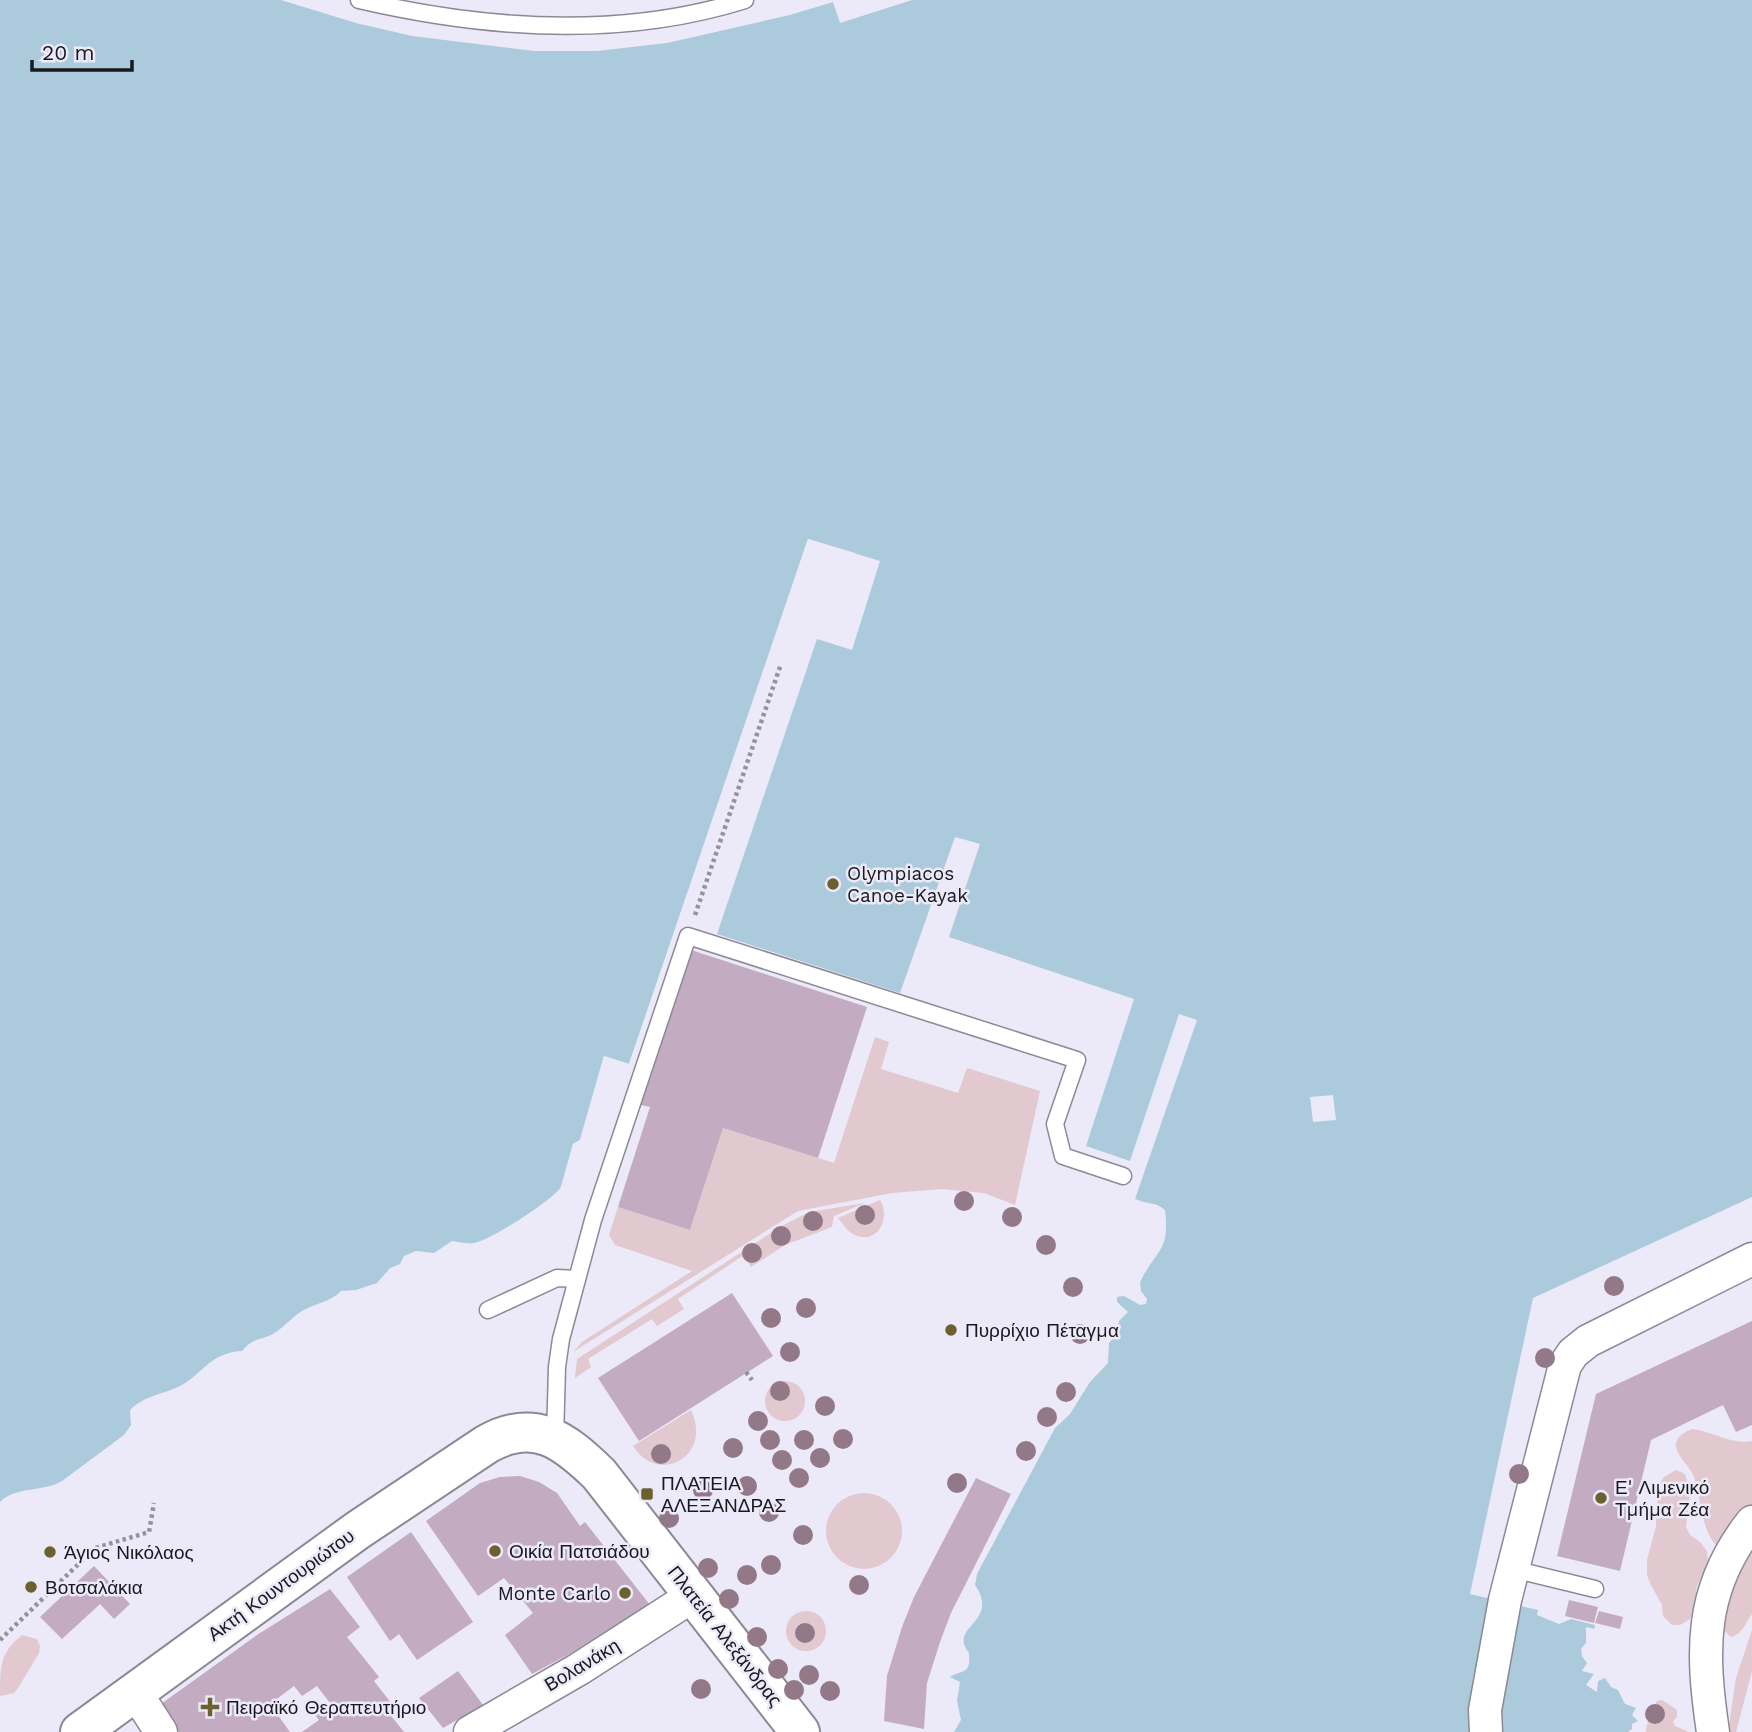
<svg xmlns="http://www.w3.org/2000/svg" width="1752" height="1732" viewBox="0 0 1752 1732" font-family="'Work Sans',sans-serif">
  <rect width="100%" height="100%" fill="#ece9f8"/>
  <g fill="#e2c8cf">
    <polygon points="875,1037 889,1042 881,1069 958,1093 967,1068 1040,1091 1015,1205 984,1193 942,1189 892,1193 798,1211 573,1352 582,1342 692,1271 615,1245 609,1235 618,1207 690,1230 723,1128 834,1163"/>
    <path d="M880,1200C891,1218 878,1245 855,1235C848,1232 843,1224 838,1218Z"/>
    <polygon points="865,1203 834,1216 832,1227 785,1245 751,1267 744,1255 678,1299 684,1309 657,1326 652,1319 588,1359 591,1367 575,1378 577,1359 780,1227 809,1212"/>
    <circle cx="785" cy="1401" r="20"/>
    <path d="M691,1410C713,1457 658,1486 633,1446Z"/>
    <path d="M1692,1429C1712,1431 1731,1445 1752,1441V1614C1745,1623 1743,1634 1731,1637L1717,1623L1720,1549C1700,1532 1702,1500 1694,1477C1691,1467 1674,1454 1676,1443C1678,1435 1685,1432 1692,1429Z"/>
    <polygon points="1676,1470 1685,1474 1690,1490 1686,1527 1690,1535 1700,1542 1707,1551 1708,1562 1697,1586 1694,1608 1690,1619 1680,1625 1672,1625 1663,1616 1662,1605 1651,1585 1647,1575 1647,1560 1656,1526 1658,1486 1664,1477"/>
    <circle cx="864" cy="1531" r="38"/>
    <circle cx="806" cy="1631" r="20"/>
    <polygon points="1752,1630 1752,1671 1736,1732 1728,1732 1736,1678"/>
    <path d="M22,1635L37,1639L40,1646L39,1653L18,1688L14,1693L0,1696C0,1665 0,1653 22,1635Z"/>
    <path d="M1662,1700L1677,1710V1717L1673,1721L1675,1726L1689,1732H1646C1646,1723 1652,1709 1657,1701Z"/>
  </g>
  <path fill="#abcbdc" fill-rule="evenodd" d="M0,0H281L356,23L412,36L534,51H597L667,43L790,15L833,2L840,23L912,0H1752V1197L1533,1298L1470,1594L1538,1610L1537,1615L1559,1624L1571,1619L1595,1625L1594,1629L1586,1627V1643L1581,1649L1582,1656L1587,1663L1582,1671L1594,1674L1586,1685L1597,1692L1598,1681L1605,1678L1611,1687L1618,1690L1625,1704L1636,1708L1632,1715L1638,1721L1632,1724V1729L1628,1732H954L961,1720L957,1701L960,1682L950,1677C963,1669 971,1675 969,1653C947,1626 1001,1623 975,1585L977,1574L1055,1428L1070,1414L1090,1382L1108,1363L1109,1343L1117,1334L1119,1321L1128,1312L1117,1302V1297L1124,1296L1140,1305L1146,1304L1147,1299L1141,1291L1140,1282C1157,1248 1170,1252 1165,1210C1156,1202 1146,1204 1135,1199L1197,1020L1179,1014L1130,1161L1086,1146L1134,999L949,937L980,844L955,837L900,993L717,934L817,639L852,650L880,561L808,539L629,1064L604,1056L580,1140L573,1144L561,1187C552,1201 490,1240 474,1243C467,1244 459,1242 452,1241L434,1253L416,1251L404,1256L400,1264L390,1268L377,1283L356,1290L341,1291C332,1301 314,1304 302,1311C292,1317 280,1331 271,1335C257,1341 253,1338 242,1351C209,1353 203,1374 180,1386C162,1395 145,1395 130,1410L131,1425L124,1435L62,1481C44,1492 16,1486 0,1502ZM1333,1095L1336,1120L1313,1122L1310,1097Z"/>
  <polygon fill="#ece9f8" points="808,539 855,553 853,556 810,543 632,1065 628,1068 606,1060 583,1141 576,1146 564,1188 561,1187 573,1144 580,1140 604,1056 629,1064"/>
  <g fill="#c3abc2">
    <polygon points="691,950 867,1007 818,1158 723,1128 690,1230 618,1207 650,1107 641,1105"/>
    <polygon points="732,1293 773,1356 639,1441 598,1378"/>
    <polygon points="1752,1321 1752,1425 1736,1432 1723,1405 1651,1440 1620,1571 1557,1556 1596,1394"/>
    <polygon points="520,1476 539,1482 557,1493 580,1526 585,1522 650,1605 573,1652 532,1674 505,1635 533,1613 504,1578 478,1596 426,1521 480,1483 500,1477"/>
    <polygon points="976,1478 1011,1494 951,1613 940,1642 927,1683 924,1729 884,1721 887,1676 902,1627 914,1597"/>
    <polygon points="411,1532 473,1622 417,1660 399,1634 390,1641 347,1577"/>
    <polygon points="94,1566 130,1604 114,1619 100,1604 62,1639 40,1617"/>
    <polygon points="330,1589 360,1627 347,1637 379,1677 374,1681 395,1708 388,1712 404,1732 302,1732 319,1720 314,1714 330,1703 317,1686 302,1696 294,1686 270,1704 290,1732 179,1732 161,1704 257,1635"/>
    <polygon points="1569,1600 1598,1607 1594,1623 1565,1616"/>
    <polygon points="1599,1611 1623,1617 1620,1629 1595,1623"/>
    <polygon points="458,1671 483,1705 443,1728 419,1698"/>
  </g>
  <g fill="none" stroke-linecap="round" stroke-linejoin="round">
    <defs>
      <g id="lane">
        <path d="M359,0C484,29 621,39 745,0"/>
        <polyline points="488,1310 557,1278 577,1279"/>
        <polyline points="555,1439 557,1367 561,1339 593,1220 688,936 1077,1060 1055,1124 1063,1156 1123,1176"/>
        <polyline points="1513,1569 1595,1589"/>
      </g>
      <g id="street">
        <polyline points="134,1690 161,1732"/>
        <polyline points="470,1732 579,1669 694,1595"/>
        <polyline points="1486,1732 1485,1710 1505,1600 1565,1365 1573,1353 1588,1341 1752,1259"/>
        <path d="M1713,1732C1701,1651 1699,1589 1752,1522"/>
      </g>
      <path id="secondary" d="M80,1732L358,1530L487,1444C535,1417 565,1441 599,1474L800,1732"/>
    </defs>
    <use href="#lane" stroke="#8c8997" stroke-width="19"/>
    <use href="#street" stroke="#8c8997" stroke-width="35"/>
    <use href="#secondary" stroke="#8c8997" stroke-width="42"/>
    <g stroke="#94929d" stroke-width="4.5" stroke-dasharray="3.5 3.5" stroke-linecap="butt">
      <polyline points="695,915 781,664"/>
      <polyline points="746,1372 752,1380"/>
      <polyline points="0,1640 95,1548 149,1532 154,1503"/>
    </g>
    <use href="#lane" stroke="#fff" stroke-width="16"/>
    <use href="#street" stroke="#fff" stroke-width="32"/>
    <use href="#secondary" stroke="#fff" stroke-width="38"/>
  </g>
  <g fill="#937988">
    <circle cx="964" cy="1201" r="10"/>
    <circle cx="865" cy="1215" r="10"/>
    <circle cx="1012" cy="1217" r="10"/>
    <circle cx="813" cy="1221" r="10"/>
    <circle cx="781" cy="1236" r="10"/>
    <circle cx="1046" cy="1245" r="10"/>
    <circle cx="752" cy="1253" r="10"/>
    <circle cx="1614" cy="1286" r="10"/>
    <circle cx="1073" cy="1287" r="10"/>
    <circle cx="806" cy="1308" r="10"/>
    <circle cx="771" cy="1318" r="10"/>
    <circle cx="1080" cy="1334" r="10"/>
    <circle cx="790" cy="1352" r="10"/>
    <circle cx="1545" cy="1358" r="10"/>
    <circle cx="780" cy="1391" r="10"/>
    <circle cx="1066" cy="1392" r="10"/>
    <circle cx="825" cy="1406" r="10"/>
    <circle cx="1047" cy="1417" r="10"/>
    <circle cx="758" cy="1421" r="10"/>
    <circle cx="843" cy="1439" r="10"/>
    <circle cx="770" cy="1440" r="10"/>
    <circle cx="804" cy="1440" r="10"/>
    <circle cx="733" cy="1448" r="10"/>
    <circle cx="1026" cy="1451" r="10"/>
    <circle cx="661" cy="1454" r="10"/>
    <circle cx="820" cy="1458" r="10"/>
    <circle cx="782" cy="1460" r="10"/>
    <circle cx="1519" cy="1474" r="10"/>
    <circle cx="799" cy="1478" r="10"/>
    <circle cx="957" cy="1483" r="10"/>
    <circle cx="747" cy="1486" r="10"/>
    <circle cx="703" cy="1490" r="10"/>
    <circle cx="769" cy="1512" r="10"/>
    <circle cx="669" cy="1518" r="10"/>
    <circle cx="803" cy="1535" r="10"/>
    <circle cx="771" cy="1565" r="10"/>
    <circle cx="708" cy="1568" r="10"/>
    <circle cx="747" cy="1575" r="10"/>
    <circle cx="859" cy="1585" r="10"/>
    <circle cx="729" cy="1599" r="10"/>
    <circle cx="805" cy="1633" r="10"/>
    <circle cx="757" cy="1637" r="10"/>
    <circle cx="778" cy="1669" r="10"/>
    <circle cx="809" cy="1675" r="10"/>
    <circle cx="701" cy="1689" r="10"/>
    <circle cx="794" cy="1690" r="10"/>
    <circle cx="830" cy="1691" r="10"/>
    <circle cx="1655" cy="1714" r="10"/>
  </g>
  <g fill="#6c612e" stroke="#ece9f8" stroke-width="2.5">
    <circle cx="833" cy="884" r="7"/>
    <circle cx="951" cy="1330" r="7"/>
    <rect x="640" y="1487" width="14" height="14" rx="3.5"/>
    <circle cx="1601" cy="1498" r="7"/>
    <circle cx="495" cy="1551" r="7"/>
    <circle cx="50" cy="1552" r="7"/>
    <circle cx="31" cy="1587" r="7"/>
    <circle cx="625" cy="1593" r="7"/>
    <path d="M206.5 1696.5h7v7h7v7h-7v7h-7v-7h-7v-7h7z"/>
  </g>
  <g text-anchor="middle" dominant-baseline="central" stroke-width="5" stroke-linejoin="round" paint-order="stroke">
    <g font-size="19" fill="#19181d" stroke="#ece9f8" text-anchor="start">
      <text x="847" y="873">Olympiacos<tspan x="847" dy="22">Canoe-Kayak</tspan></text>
      <text x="965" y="1330">Πυρρίχιο Πέταγμα</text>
      <text x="661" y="1483">ΠΛΑΤΕΙΑ<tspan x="661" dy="22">ΑΛΕΞΑΝΔΡΑΣ</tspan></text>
      <text x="1615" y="1487">Ε' Λιμενικό<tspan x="1615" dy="22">Τμήμα Ζέα</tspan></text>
      <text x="509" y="1551">Οικία Πατσιάδου</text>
      <text x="64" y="1552">Άγιος Νικόλαος</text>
      <text x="45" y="1587">Βοτσαλάκια</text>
      <text x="611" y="1593" text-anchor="end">Monte Carlo</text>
      <text x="226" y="1707">Πειραϊκό Θεραπευτήριο</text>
    </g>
    <g font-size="19" fill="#19181d" stroke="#ece9f8">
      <text transform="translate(281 1585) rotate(-36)">Ακτή Κουντουριώτου</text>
      <text transform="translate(725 1636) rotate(52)">Πλατεία Αλεξάνδρας</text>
      <text transform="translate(582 1665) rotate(-31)">Βολανάκη</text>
    </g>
  </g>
  <path d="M32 60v10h100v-10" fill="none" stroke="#19181d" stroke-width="3.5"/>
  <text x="42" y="60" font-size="21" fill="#19181d" stroke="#ece9f8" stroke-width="5" paint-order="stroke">20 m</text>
</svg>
